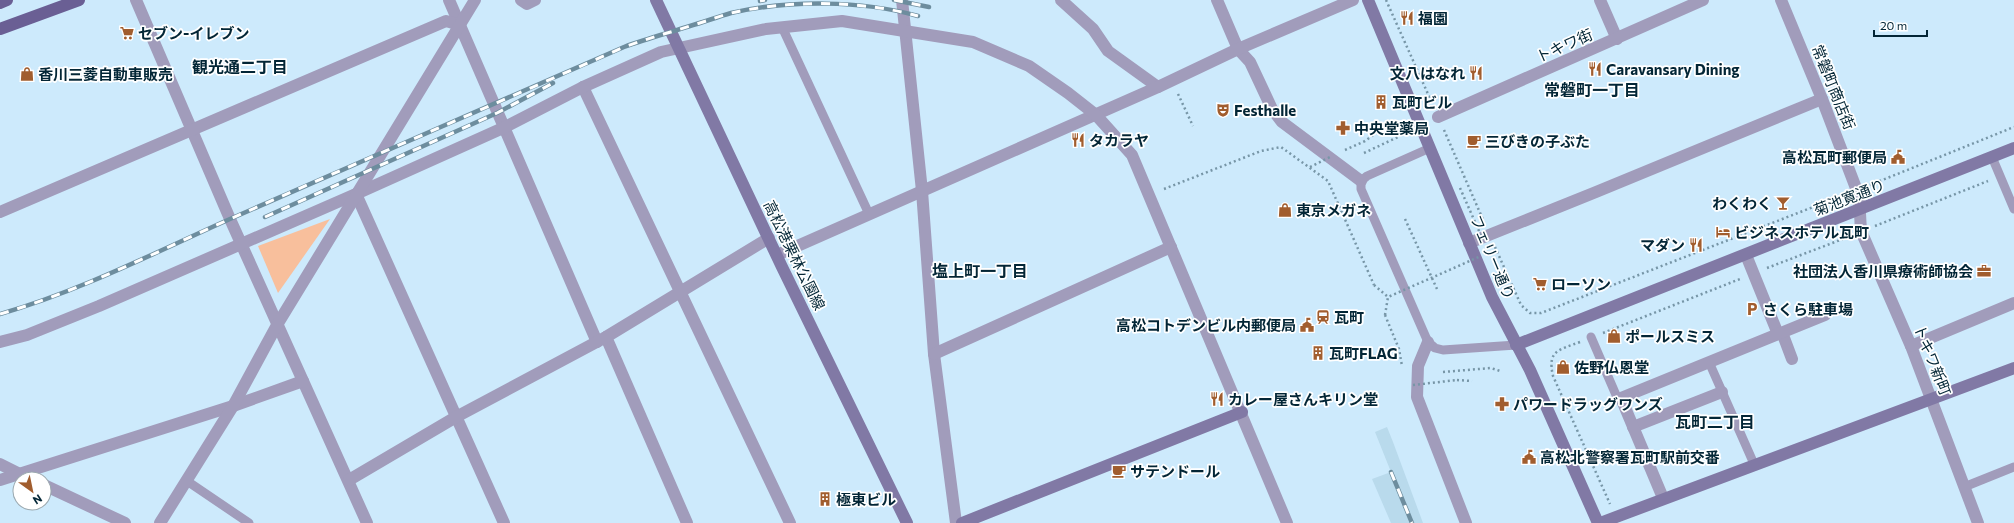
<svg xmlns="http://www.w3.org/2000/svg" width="2014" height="523" viewBox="0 0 2014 523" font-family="Commissioner,'Noto Sans JP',sans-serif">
  <rect width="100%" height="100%" fill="#cdeafc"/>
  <polygon fill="#b9daec" points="1387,427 1393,442 1423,523 1391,523 1372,479 1391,472 1375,432"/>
  <polygon fill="#f8bf9c" points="330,219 278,293 258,246"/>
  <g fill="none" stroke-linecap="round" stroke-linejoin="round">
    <g stroke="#7796a7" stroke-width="2.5" stroke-dasharray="2 3" stroke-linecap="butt">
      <polyline points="1386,0 1432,103"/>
      <polyline points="1178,94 1193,126"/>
      <polyline points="1444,130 1484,222"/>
      <polyline points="1345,150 1365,141 1384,127"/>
      <polyline points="1364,153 1398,137 1402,124"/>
      <polyline points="1870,185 2014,127"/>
      <polyline points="1405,219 1437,289"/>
      <polyline points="1875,226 1988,181"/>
      <polyline points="1495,247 1521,305 1530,313 1541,313 1844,195"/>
      <polyline points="1767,268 1848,237"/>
      <polyline points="1374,285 1388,297"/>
      <polyline points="1385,315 1399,349 1402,366"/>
      <polyline points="1603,333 1740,279"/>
      <path d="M1580,342C1559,350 1547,350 1553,376L1610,504"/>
      <polyline points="1443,372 1491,368 1500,371"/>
      <polyline points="1457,380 1472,381"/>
    </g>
    <g stroke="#a19cbb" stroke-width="9">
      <polyline points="782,27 869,214"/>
      <polyline points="1430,148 1367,176 1361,181 1361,189 1428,342 1435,348 1443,350 1516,345"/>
      <polyline points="1992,157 2014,209"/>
      <polyline points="1591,337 1616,395 1621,398"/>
      <polyline points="1709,362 1754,464"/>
      <polyline points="187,481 249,523"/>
      <polyline points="1964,487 2014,467"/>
    </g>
    <g stroke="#a19cbb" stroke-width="12">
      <polyline points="136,0 230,219 367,523"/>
      <polyline points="449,0 597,342"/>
      <polyline points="521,0 527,4 535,0"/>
      <polyline points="902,0 922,191 934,354 956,523"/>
      <polyline points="1061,0 1093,29 1108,51 1158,87"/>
      <polyline points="1217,0 1238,49 1250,62 1272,109 1282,122 1361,181"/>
      <polyline points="1600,0 1617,39"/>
      <polyline points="1781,0 1822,99 1859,196 1861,231 1911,346 1978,523"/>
      <polyline points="583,87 790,523"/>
      <polyline points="1438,117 1703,0"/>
      <polyline points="356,194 504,523"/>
      <polyline points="0,212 446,21 460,25"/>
      <polyline points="1469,243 1596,192 1822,99"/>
      <polyline points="777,255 1158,87 1238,49 1353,0"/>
      <polyline points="1746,255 1778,334 1783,335 1792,359"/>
      <polyline points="606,337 687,523"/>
      <polyline points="0,342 27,335 99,306 356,194 503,128 583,87 661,52 766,29 842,21 973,42 1029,66 1068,93 1096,115 1132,155 1287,523"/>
      <polyline points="1428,342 1418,366 1417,397 1466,523"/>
      <polyline points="1911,346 2014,303"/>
      <polyline points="934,354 1171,247"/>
      <polyline points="1633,427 1722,392"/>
      <polyline points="0,464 24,476"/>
      <polyline points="0,480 233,406 303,381"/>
      <polyline points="349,480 456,417 606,337 769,238"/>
      <polyline points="44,485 125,523"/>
      <polyline points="1663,498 1621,398 1825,315"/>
      <polyline points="160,523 233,406 277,325 475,0"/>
    </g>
    <g stroke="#8179a5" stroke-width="12">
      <polyline points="656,0 782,267 907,523"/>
      <polyline points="1368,0 1492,297 1530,370 1598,523"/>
      <polyline points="1516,345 2014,148"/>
      <polyline points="962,523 1242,412"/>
      <polyline points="1600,523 2014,368"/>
    </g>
    <g stroke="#6a5f94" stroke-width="12">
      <polyline points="0,3 7,0"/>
      <polyline points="0,29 79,0"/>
    </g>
    <defs>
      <g id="rail">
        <polyline points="894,0 929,7"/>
        <polyline points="760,1 765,0"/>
        <polyline points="265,217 497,113 553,83"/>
        <path d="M0,314C80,291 154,253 230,219C361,161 493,105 624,47C646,39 668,33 690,26C704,22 717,17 731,13C788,0 861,0 918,16"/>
        <polyline points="1391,472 1412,523"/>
      </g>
    </defs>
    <use href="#rail" stroke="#6d8d9e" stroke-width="4.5"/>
    <use href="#rail" stroke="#fff" stroke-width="3" stroke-dasharray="9" stroke-linecap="butt"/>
    <g stroke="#7796a7" stroke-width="2.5" stroke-dasharray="2 3" stroke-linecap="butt">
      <polyline points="1310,167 1330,157"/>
      <polyline points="1460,188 1483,240"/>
      <polyline points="1164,189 1261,151 1281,147 1328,181 1374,285"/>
      <polyline points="1385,315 1388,297 1481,256"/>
      <polyline points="1413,385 1457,380"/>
    </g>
  </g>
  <defs>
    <symbol id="restaurant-bare" viewBox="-9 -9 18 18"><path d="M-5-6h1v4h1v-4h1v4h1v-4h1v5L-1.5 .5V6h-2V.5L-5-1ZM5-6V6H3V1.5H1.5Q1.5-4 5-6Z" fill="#a15d2e" stroke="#fff" stroke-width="2.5" paint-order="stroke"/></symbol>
    <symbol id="supermarket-bare" viewBox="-9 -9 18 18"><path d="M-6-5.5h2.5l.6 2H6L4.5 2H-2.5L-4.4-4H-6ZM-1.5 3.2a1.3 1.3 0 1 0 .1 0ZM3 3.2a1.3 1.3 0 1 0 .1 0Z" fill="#a15d2e" stroke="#fff" stroke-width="2.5" paint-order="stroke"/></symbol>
    <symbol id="shop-bare" viewBox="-9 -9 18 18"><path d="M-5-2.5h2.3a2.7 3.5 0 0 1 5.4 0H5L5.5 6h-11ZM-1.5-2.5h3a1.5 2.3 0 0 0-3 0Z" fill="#a15d2e" stroke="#fff" stroke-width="2.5" paint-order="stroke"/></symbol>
    <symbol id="building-bare" viewBox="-9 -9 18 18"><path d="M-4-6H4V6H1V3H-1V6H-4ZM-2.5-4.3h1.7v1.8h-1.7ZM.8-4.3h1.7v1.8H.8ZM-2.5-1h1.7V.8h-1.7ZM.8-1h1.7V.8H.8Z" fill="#a15d2e" stroke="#fff" stroke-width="2.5" paint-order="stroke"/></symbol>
    <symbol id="theatre-bare" viewBox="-9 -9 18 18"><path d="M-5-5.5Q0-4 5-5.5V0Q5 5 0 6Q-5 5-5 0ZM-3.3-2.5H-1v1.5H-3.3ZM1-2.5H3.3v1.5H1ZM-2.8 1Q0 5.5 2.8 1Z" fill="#a15d2e" stroke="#fff" stroke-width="2.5" paint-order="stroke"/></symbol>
    <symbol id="pharmacy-bare" viewBox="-9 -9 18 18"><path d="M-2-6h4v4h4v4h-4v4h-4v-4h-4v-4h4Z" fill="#a15d2e" stroke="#fff" stroke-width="2.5" paint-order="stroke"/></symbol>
    <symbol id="cafe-bare" viewBox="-9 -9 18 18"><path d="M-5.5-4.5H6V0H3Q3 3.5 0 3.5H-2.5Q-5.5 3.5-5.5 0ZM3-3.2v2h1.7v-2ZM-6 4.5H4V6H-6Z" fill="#a15d2e" stroke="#fff" stroke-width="2.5" paint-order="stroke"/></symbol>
    <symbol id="civic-bare" viewBox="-9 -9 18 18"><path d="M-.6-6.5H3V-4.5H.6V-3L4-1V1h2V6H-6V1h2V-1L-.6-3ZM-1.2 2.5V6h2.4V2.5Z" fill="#a15d2e" stroke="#fff" stroke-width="2.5" paint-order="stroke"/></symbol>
    <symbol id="bar-bare" viewBox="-9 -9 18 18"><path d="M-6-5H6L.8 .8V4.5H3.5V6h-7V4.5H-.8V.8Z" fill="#a15d2e" stroke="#fff" stroke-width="2.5" paint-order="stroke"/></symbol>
    <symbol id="hotel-bare" viewBox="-9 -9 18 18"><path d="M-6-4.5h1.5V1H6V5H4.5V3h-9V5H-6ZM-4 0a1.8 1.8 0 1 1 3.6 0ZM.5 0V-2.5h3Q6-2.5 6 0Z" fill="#a15d2e" stroke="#fff" stroke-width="2.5" paint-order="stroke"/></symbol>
    <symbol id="office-bare" viewBox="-9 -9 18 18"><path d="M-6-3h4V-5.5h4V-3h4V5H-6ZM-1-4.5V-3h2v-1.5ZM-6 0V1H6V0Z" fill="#a15d2e" stroke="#fff" stroke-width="2.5" paint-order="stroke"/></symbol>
    <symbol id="parking-bare" viewBox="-9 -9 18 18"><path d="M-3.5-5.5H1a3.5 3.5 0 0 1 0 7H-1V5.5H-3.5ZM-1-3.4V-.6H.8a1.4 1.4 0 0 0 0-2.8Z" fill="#a15d2e" stroke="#fff" stroke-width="2.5" paint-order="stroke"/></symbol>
    <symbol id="station-bare" viewBox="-9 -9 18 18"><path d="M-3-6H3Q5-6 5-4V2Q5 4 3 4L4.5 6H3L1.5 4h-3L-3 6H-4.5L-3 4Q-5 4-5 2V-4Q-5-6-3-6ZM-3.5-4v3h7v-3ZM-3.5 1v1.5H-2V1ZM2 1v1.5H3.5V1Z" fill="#a15d2e" stroke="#fff" stroke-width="2.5" paint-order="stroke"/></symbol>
  </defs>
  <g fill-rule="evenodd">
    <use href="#restaurant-bare" x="1397" y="8" width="20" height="20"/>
    <use href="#supermarket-bare" x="117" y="23" width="20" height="20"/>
    <use href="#restaurant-bare" x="1585" y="59" width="20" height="20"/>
    <use href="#restaurant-bare" x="1466" y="63" width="20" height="20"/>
    <use href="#shop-bare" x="17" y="64" width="20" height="20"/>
    <use href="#building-bare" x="1371" y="92" width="20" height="20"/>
    <use href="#theatre-bare" x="1213" y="100" width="20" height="20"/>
    <use href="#pharmacy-bare" x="1333" y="118" width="20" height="20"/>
    <use href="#restaurant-bare" x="1068" y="130" width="20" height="20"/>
    <use href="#cafe-bare" x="1464" y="131" width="20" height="20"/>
    <use href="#civic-bare" x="1888" y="147" width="20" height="20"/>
    <use href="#bar-bare" x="1773" y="193" width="20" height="20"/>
    <use href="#shop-bare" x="1275" y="200" width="20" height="20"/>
    <use href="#hotel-bare" x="1713" y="222" width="20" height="20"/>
    <use href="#restaurant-bare" x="1686" y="235" width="20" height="20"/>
    <use href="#office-bare" x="1974" y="261" width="20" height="20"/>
    <use href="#supermarket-bare" x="1530" y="274" width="20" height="20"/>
    <use href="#parking-bare" x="1742" y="299" width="20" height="20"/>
    <use href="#station-bare" x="1313" y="307" width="20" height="20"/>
    <use href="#civic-bare" x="1297" y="315" width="20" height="20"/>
    <use href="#shop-bare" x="1604" y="326" width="20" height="20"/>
    <use href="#building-bare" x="1308" y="343" width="20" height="20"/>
    <use href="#shop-bare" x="1553" y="357" width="20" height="20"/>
    <use href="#restaurant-bare" x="1207" y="389" width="20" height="20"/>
    <use href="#pharmacy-bare" x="1492" y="394" width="20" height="20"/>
    <use href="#civic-bare" x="1519" y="447" width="20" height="20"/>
    <use href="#cafe-bare" x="1109" y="461" width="20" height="20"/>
    <use href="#building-bare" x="815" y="489" width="20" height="20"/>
  </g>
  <g text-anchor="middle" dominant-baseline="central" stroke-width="3.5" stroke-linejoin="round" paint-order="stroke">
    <g font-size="15" font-weight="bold" fill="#032636" stroke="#fff" text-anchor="start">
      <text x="1418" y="18">福園</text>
      <text x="138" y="33">セブン-イレブン</text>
      <text x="1606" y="69">Caravansary Dining</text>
      <text x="1465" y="73" text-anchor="end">文八はなれ</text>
      <text x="38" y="74">香川三菱自動車販売</text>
      <text x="1392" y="102">瓦町ビル</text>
      <text x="1234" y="110">Festhalle</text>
      <text x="1354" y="128">中央堂薬局</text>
      <text x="1089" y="140">タカラヤ</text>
      <text x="1485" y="141">三びきの子ぶた</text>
      <text x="1887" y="157" text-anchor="end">高松瓦町郵便局</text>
      <text x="1772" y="203" text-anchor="end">わくわく</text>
      <text x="1296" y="210">東京メガネ</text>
      <text x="1734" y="232">ビジネスホテル瓦町</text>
      <text x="1685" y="245" text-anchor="end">マダン</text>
      <text x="1973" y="271" text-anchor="end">社団法人香川県療術師協会</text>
      <text x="1551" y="284">ローソン</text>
      <text x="1763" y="309">さくら駐車場</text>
      <text x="1334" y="317">瓦町</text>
      <text x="1296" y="325" text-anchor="end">高松コトデンビル内郵便局</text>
      <text x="1625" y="336">ポールスミス</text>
      <text x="1329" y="353">瓦町FLAG</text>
      <text x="1574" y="367">佐野仏恩堂</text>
      <text x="1228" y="399">カレー屋さんキリン堂</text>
      <text x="1513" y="404">パワードラッグワンズ</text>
      <text x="1540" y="457">高松北警察署瓦町駅前交番</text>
      <text x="1130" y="471">サテンドール</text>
      <text x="836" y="499">極東ビル</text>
    </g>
    <g font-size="15" fill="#032636" stroke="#fff">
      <text transform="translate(1564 45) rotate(-24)">トキワ街</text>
      <text transform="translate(1834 87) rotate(68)">常磐町商店街</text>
      <text transform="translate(1849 197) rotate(-21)">菊池寛通り</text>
      <text transform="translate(795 255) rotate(64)">高松港栗林公園線</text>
      <text transform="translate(1493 257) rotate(67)">フェリー通り</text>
      <text transform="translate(1933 360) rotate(68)">トキワ新町</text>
    </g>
    <g font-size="16" font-weight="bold" fill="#032636" stroke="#fff">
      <text x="240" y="66">観光通二丁目</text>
      <text x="1592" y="89">常磐町一丁目</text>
      <text x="980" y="270">塩上町一丁目</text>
      <text x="1715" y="421">瓦町二丁目</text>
    </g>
  </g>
  <g transform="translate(32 491) rotate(147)"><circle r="19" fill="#ffffff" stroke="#9aa8af"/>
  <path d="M0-3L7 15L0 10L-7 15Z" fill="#a15d2e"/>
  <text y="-6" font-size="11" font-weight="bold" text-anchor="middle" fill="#032636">N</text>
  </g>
  <path d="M1874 30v6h53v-6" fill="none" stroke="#032636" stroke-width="2"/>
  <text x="1880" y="30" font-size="12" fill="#032636" stroke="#ffffff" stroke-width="3" paint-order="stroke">20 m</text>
</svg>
